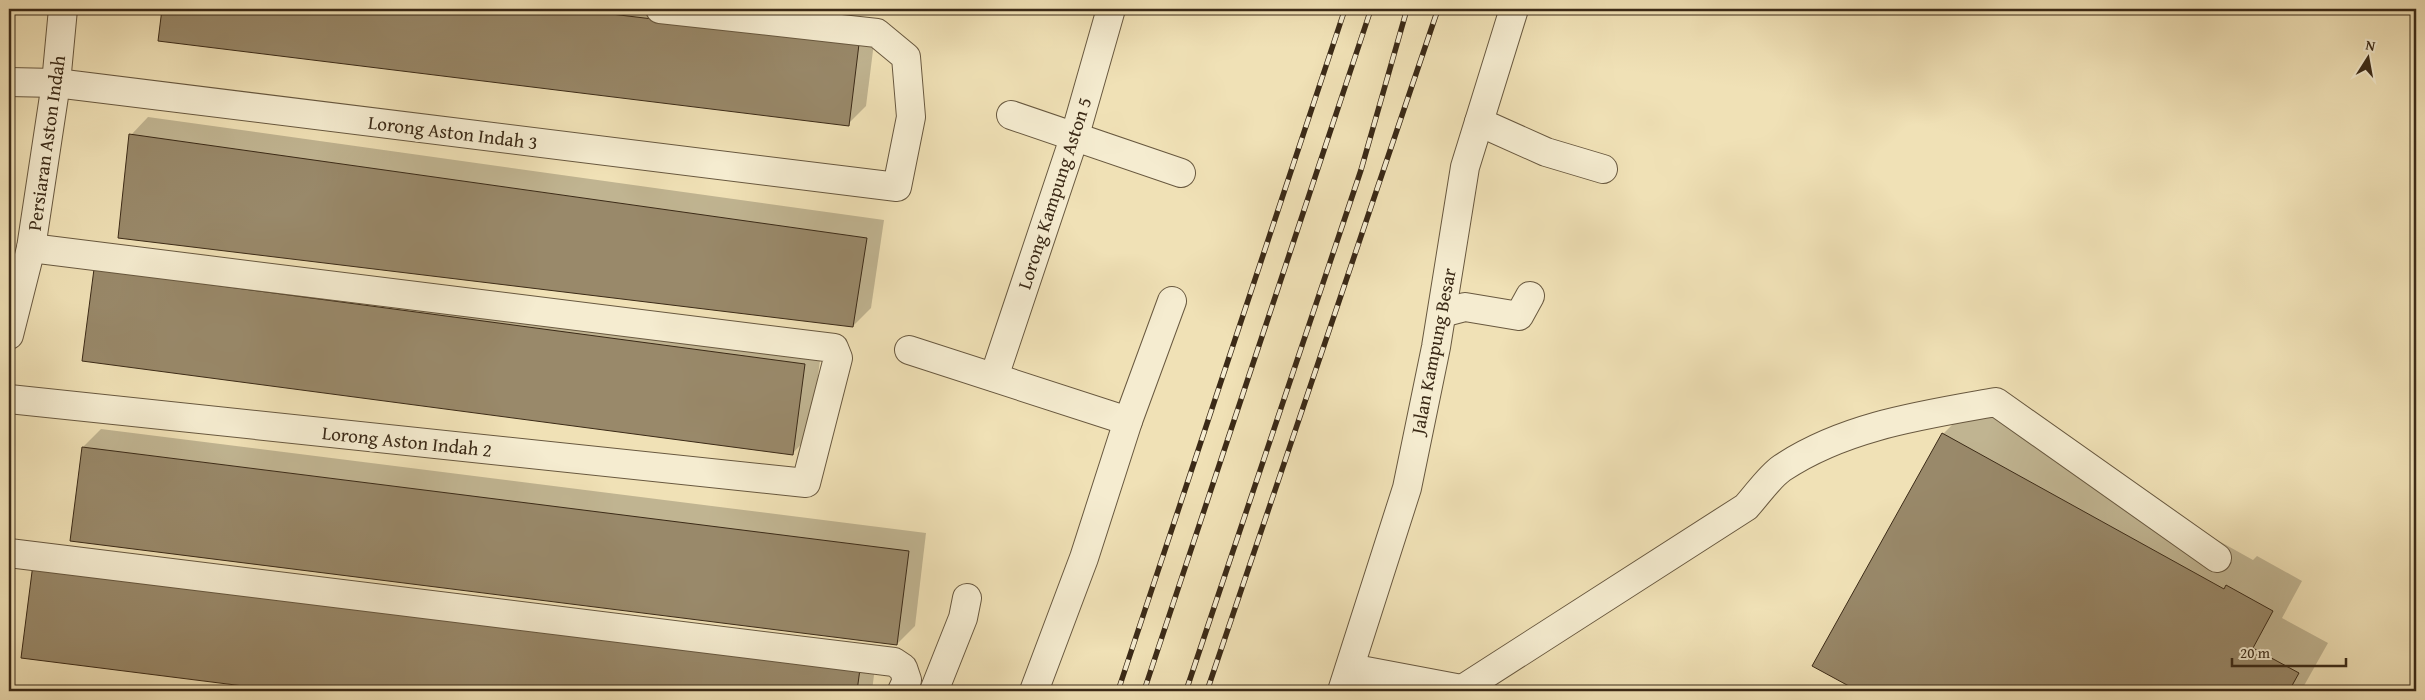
<svg xmlns="http://www.w3.org/2000/svg" width="2425" height="700" viewBox="0 0 2425 700" font-family="'Gentium Book Plus',serif">
  <rect width="100%" height="100%" fill="#f0e1b6"/>
  <filter id="stains"><feTurbulence type="fractalNoise" baseFrequency=".004" numOctaves="4"/><feColorMatrix values="0 0 0 0 .2 0 0 0 0 .09 0 0 0 0 .02 0 0 0 .5 -.17"/></filter>
  <radialGradient id="worn" r=".72"><stop offset=".6" stop-color="#630" stop-opacity="0"/><stop offset="1" stop-color="#630" stop-opacity=".3"/></radialGradient>
  <g fill="#0003">
    <polygon points="163,9 731,9 876,27 866,106 848,124 159,40"/>
    <polygon points="148,117 884,220 871,308 853,326 131,135"/>
    <polygon points="95,269 822,346 810,435 793,453"/>
    <polygon points="1973,404 2253,560 2257,556 2302,581 2282,618 2328,643 2301,691 1861,691 1814,665 1943,434"/>
    <polygon points="101,429 926,533 915,626 897,644 72,540 83,447"/>
    <polygon points="877,651 872,691 293,691 23,657"/>
  </g>
  <g fill="#99896a" stroke="#3b2a17">
    <polygon points="162,9 570,9 859,44 849,126 158,41"/>
    <polygon points="832,9 866,9 865,13"/>
    <polygon points="129,134 867,238 853,327 118,238"/>
    <polygon points="94,269 805,364 793,455 82,361"/>
    <polygon points="1942,433 2224,589 2226,585 2273,611 2253,648 2299,673 2289,691 1858,691 1812,666"/>
    <polygon points="82,447 909,551 897,645 70,541"/>
    <polygon points="33,564 860,669 857,691 283,691 21,658"/>
  </g>
  <g fill="none" stroke-linecap="round" stroke-linejoin="round">
    <defs>
      <g id="minor">
        <polyline points="9,82 56,83 897,187 911,117 906,57 877,33 660,9"/>
        <polyline points="1011,115 1181,173"/>
        <polyline points="1479,122 1546,152 1603,169"/>
        <polyline points="1442,313 1465,307 1519,316 1530,296"/>
        <polyline points="9,335 31,248 56,83 63,9"/>
        <polyline points="909,350 1128,421"/>
        <polyline points="994,377 1075,135 1111,9"/>
        <polyline points="9,399 806,483 838,358 834,348 31,248"/>
        <polyline points="9,553 894,662 903,668 907,680 902,691"/>
        <polyline points="1351,685 1350,668 1472,691"/>
        <path d="M1464,688L1746,507C1757,495 1769,477 1782,468C1845,426 1923,415 1996,402L2217,558"/>
        <polyline points="934,691 963,618 967,598"/>
        <polyline points="1034,691 1084,558 1128,421 1172,301"/>
        <polyline points="1342,691 1407,488 1436,347 1465,167 1514,9"/>
      </g>
    </defs>
    <use href="#minor" stroke="#68583f" stroke-width="30"/>
    <use href="#minor" stroke="#f5ecd0" stroke-width="28"/>
    <defs>
      <g id="rail">
        <polyline points="1118,691 1345,9"/>
        <polyline points="1144,691 1371,9"/>
        <polyline points="1186,691 1361,170 1407,9"/>
        <polyline points="1207,691 1438,9"/>
      </g>
    </defs>
    <use href="#rail" stroke="#3b2a17" stroke-width="5.5"/>
    <use href="#rail" stroke="#f5ecd0" stroke-width="4" stroke-dasharray="11" stroke-linecap="butt"/>
  </g>
  <g text-anchor="middle" dominant-baseline="central" stroke-width="5" stroke-linejoin="round" paint-order="stroke">
    <g font-size="19" fill="#3b2a17" stroke="#f5ecd0">
      <text transform="translate(453 132) rotate(7)">Lorong Aston Indah 3</text>
      <text transform="translate(46 143) rotate(-82)">Persiaran Aston Indah</text>
      <text transform="translate(1054 193) rotate(-72)">Lorong Kampung Aston 5</text>
      <text transform="translate(1433 351) rotate(-79)">Jalan Kampung Besar</text>
      <text transform="translate(407 441) rotate(6)">Lorong Aston Indah 2</text>
    </g>
  </g>
  <rect width="2425" height="700" fill="none" stroke="#f0e1b6" stroke-width="30"/>
  <rect x="10" y="10" width="2405" height="680" fill="none" stroke="#3b2a17" stroke-width="2.5"/>
  <rect x="15" y="15" width="2395" height="670" fill="none" stroke="#3b2a17"/>
  <g transform="translate(2368 58) rotate(11)" stroke="#f5ecd0" stroke-width="4" paint-order="stroke">
  <path d="M0-4L9 19L0 12L-9 19Z" fill="#3b2a17"/>
  <text y="-8" font-size="14" font-weight="bold" text-anchor="middle" fill="#3b2a17">N</text>
  </g>
  <path d="M2232 658v8h114v-8" fill="none" stroke="#3b2a17" stroke-width="2.5"/>
  <text x="2240" y="658" font-size="15" fill="#3b2a17" stroke="#f5ecd0" stroke-width="4" paint-order="stroke">20 m</text>
  <rect width="100%" height="100%" filter="url(#stains)"/>
  <rect width="100%" height="100%" fill="url(#worn)"/>
</svg>
